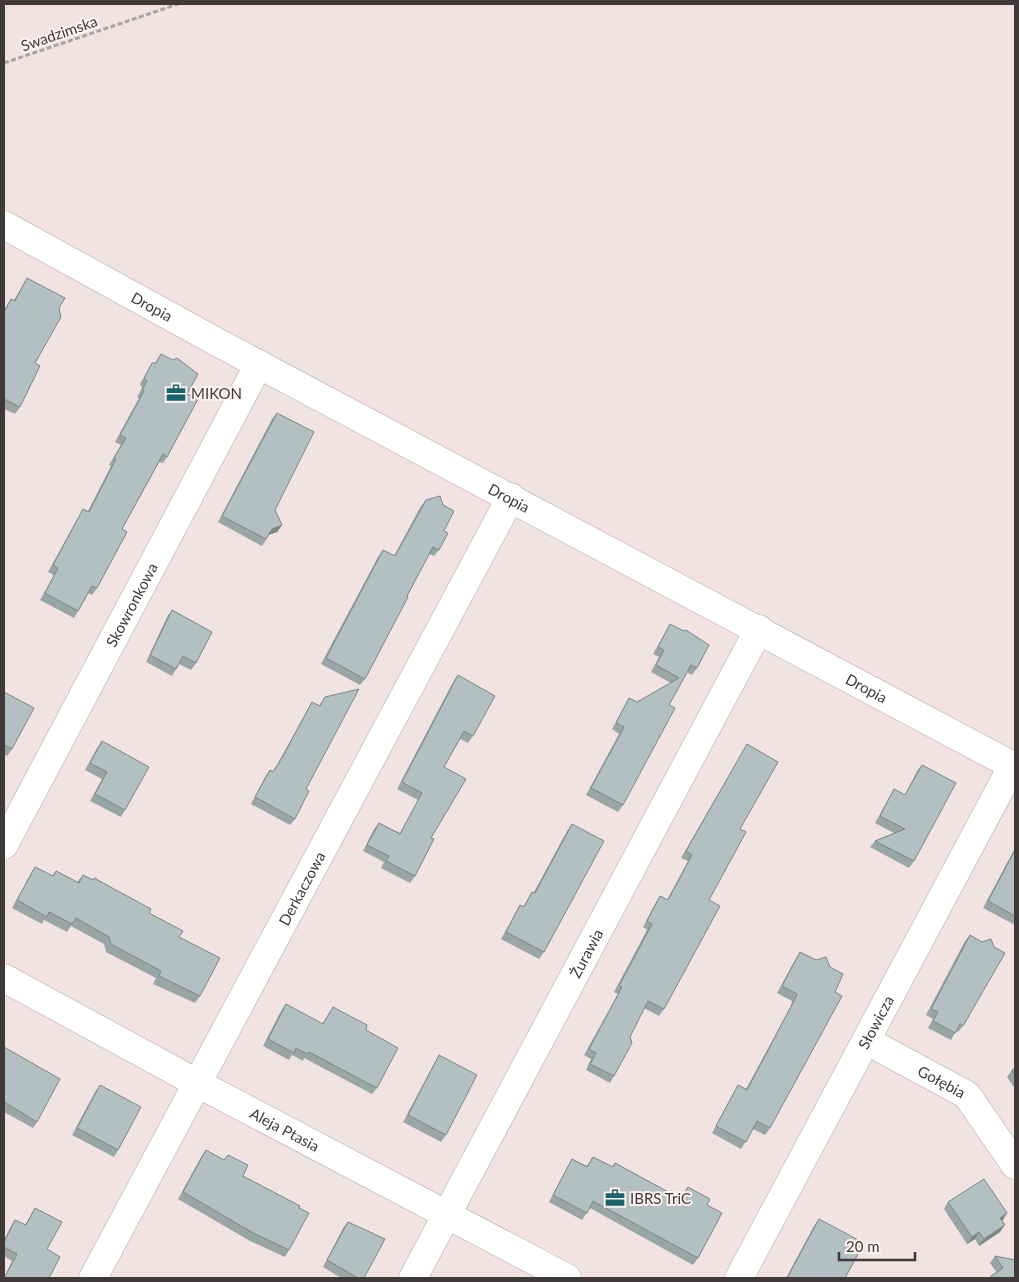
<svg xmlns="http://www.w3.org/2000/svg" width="1019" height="1282" viewBox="0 0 1019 1282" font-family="Lato,sans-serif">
  <rect width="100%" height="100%" fill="#f0e3e2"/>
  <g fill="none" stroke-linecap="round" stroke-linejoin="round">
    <defs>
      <g id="minor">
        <path id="s1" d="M4,225L215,341L1015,767"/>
        <path id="s2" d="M4,845L259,364"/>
        <path id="s3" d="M4,978L197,1083L567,1278"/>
        <path id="s4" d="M867,1041L967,1095L1015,1165"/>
        <path id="s5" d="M93,1278L511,497"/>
        <path id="s6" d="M413,1278L759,629"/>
        <path id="s7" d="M739,1278L1013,765"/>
      </g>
    </defs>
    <use href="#minor" stroke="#b1a5a4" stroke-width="29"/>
    <polyline stroke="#aca2a1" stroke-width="3" stroke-dasharray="5 2.5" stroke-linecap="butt" points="4,63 178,4"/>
    <use href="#minor" stroke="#fff" stroke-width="28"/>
  </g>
  <g fill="#9aa5a6">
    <polygon points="27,278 59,308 35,363 20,407 15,414 4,409 4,310 11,299 14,300 23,285"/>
    <polygon points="161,354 187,394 167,457 163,463 159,462 122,529 97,588 92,595 88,593 78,611 74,618 40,600 54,575 48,572 79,516 83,509 88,511 111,466 109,465 121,445 115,442 139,398 137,397 142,388 140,384 152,363 155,363"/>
    <polygon points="277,413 275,510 282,525 277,532 269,535 262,546 218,522 272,419"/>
    <polygon points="426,500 444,531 439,550 434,556 429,554 407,596 365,679 360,685 321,664 378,557 383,550 394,556 421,506"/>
    <polygon points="172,610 196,663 191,670 179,664 172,676 146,662 167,617"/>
    <polygon points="670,624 697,668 692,675 687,672 669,705 623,805 618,812 586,795 619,734 612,729 625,705 629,698 637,702 671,683 651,672 659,657 653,654 666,631"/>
    <polygon points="458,675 473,736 468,743 460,739 444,767 431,838 415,876 410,883 381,868 384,862 363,851 374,829 379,823 400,833 418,800 397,789 453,682"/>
    <polygon points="4,692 12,749 7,756 4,754"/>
    <polygon points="325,697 306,789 295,819 290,825 251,804 265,777 270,770 273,771 278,763 308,709 312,702 319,706"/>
    <polygon points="102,741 125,810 121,817 90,801 102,779 85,770 97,748"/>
    <polygon points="747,744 740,829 709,900 664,1009 659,1016 644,1008 630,1037 614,1076 610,1083 586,1070 591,1059 584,1055 618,994 614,992 647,930 643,927 656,902 660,896 667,900 688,861 681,858 743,751"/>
    <polygon points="922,765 914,861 909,868 870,847 875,841 894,833 875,823 890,796 894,789 905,795 917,771"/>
    <polygon points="572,824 544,952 539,959 501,939 516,912 520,905 523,907 532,892 534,892 567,831"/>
    <polygon points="1015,848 1015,925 983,908"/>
    <polygon points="35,867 52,876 56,871 77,882 83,875 93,880 94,878 149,913 179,937 200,996 195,1003 153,984 156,978 106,952 104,944 71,926 67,932 44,920 42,924 12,908 30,875"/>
    <polygon points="970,935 982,942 963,1026 958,1032 956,1031 951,1040 928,1028 933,1019 926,1015 965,941"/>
    <polygon points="800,952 816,960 770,1128 765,1135 753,1129 741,1149 712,1133 734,1092 738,1085 746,1089 791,1006 792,1001 777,993 796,958"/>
    <polygon points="286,1004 322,1024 333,1007 366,1030 377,1088 372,1094 304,1058 303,1061 292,1055 289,1060 263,1046 281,1011"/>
    <polygon points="4,1047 37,1122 33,1128 4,1112"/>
    <polygon points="439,1055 446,1135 441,1142 403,1122 435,1062"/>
    <polygon points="1015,1068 1015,1089 1007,1077 1012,1070"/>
    <polygon points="100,1085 118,1150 114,1157 72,1135 95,1092"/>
    <polygon points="206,1150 224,1160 228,1155 243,1176 289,1250 285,1257 250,1241 178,1199 201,1157"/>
    <polygon points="593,1157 612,1167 615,1163 680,1198 688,1187 707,1205 698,1258 693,1265 590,1208 582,1220 549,1202 568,1166 572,1159 587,1166"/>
    <polygon points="948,1202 1003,1220 1002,1221 1000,1232 979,1246 975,1239 967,1244 944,1209"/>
    <polygon points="35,1208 47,1249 49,1278 4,1278 12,1261 4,1256 4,1240 11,1226 15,1220 25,1225"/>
    <polygon points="819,1219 845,1278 786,1278 814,1226"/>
    <polygon points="348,1222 364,1278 341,1278 323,1267 343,1228"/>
    <polygon points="995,1256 1015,1278 990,1278 997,1273 990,1263"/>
  </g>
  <g fill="#7d8687">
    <polygon points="282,525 277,532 267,535 272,529"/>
    <polygon points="1007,1213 1003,1220 995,1225 1000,1218"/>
    <polygon points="1005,1225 1000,1232 979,1246 984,1239"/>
    <polygon points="979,1232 975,1239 967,1244 972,1237"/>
  </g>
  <g fill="#b3c0c1" stroke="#7d8687">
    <polygon points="27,278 65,298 59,308 61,317 35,363 40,366 20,407 4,399 4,312 11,299 15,301"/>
    <polygon points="161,354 173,360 177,358 198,374 187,394 198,399 167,457 163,454 122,529 127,532 97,588 92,586 78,611 45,593 58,568 53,565 83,509 89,512 116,459 114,458 126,438 120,435 144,391 142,390 147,381 144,378 152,363 156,363"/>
    <polygon points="277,413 314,432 275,510 282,525 272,529 266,539 222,516"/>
    <polygon points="440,496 443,505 454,511 444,531 448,533 439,550 433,547 407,596 408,597 365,679 326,658 383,550 395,556 426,500"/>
    <polygon points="172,610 212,632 196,663 183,656 176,669 150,655"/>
    <polygon points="670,624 684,631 686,630 709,645 697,668 691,665 669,705 675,708 623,805 591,788 624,727 616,723 629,698 637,702 679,678 656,665 664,650 658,647"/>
    <polygon points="458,675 495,696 473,736 464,731 444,767 466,779 431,838 434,839 415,876 386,861 389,856 367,845 379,823 400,834 422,793 402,782"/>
    <polygon points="359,689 306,789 309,791 295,819 255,797 270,770 273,772 283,756 312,702 320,706 325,697"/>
    <polygon points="4,692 34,708 12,749 4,745"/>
    <polygon points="102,741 149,767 125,810 95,794 107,772 90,763"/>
    <polygon points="747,744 778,762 740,829 746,832 709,900 720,906 664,1009 648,1001 630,1037 632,1043 614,1076 590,1064 596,1053 589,1049 622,987 619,986 652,924 647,921 660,896 668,900 692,855 686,851"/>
    <polygon points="922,765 956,783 914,861 875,841 905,829 880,816 894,789 905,795"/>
    <polygon points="572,824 604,841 544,952 506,932 520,905 524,907 532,892 535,893"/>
    <polygon points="1015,850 1015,916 988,901"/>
    <polygon points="35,867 53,876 56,871 79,883 83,875 93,880 94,878 151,909 149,913 183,931 179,937 220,958 200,996 159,976 161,971 111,944 109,937 76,918 72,924 49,912 47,917 17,900"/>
    <polygon points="970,935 982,942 991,939 994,947 1005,953 963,1026 960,1024 955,1033 933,1021 938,1012 931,1009"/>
    <polygon points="800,952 816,960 826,957 830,967 843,974 835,992 842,996 770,1128 757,1121 746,1142 716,1126 738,1085 747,1090 795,999 797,994 782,986"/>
    <polygon points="286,1004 323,1024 333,1007 367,1025 366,1030 398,1048 377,1088 309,1052 307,1054 296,1048 294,1053 268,1039"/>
    <polygon points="4,1047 60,1079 37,1122 4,1102"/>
    <polygon points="439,1055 477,1075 446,1135 408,1115"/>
    <polygon points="1015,1068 1015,1075 1012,1070"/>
    <polygon points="100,1085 141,1107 118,1150 77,1128"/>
    <polygon points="206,1150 224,1160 228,1155 248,1165 243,1176 300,1206 299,1208 309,1213 289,1250 255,1234 183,1192"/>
    <polygon points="593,1157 613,1167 615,1163 681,1199 688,1187 710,1199 707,1205 722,1213 698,1258 593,1201 587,1213 553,1195 572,1159 587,1167"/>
    <polygon points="984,1179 1007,1213 1000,1218 1005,1225 984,1239 979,1232 972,1237 948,1202"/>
    <polygon points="35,1208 62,1222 47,1249 60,1257 49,1278 4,1278 17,1254 4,1247 4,1242 15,1220 26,1225"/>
    <polygon points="819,1219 864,1243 845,1278 787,1278"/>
    <polygon points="348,1222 385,1239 364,1278 358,1278 327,1260"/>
    <polygon points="995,1256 1015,1260 1015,1278 991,1278 991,1276 1003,1268"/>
  </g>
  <defs>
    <symbol id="office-bare" viewBox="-9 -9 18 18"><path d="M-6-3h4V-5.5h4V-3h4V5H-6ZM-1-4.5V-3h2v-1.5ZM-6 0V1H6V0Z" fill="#17656b" stroke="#fef1ef" stroke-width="2.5" paint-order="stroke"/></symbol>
  </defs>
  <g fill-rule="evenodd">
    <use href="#office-bare" x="162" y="379" width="28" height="28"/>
    <use href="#office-bare" x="601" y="1184" width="28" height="28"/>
  </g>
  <g text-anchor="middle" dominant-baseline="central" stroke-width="4" stroke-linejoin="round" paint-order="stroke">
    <g font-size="15" fill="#3f3a39" stroke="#fef1ef">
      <text transform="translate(59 33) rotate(-19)">Swadzimska</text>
      <text stroke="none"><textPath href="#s1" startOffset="169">Dropia</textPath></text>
      <text stroke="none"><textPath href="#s1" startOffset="574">Dropia</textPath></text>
      <text stroke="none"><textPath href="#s2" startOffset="272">Skowronkowa</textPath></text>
      <text stroke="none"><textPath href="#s1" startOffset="979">Dropia</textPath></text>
      <text stroke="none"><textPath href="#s5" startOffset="442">Derkaczowa</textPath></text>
      <text stroke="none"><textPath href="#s6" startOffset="368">Żurawia</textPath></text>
      <text stroke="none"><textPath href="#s7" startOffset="290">Słowicza</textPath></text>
      <text stroke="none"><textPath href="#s4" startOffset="85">Gołębia</textPath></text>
      <text stroke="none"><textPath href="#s3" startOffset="319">Aleja Ptasia</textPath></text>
    </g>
    <g font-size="15" fill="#3f3a39" stroke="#fef1ef" text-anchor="start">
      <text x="191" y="393">MIKON</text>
      <text x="630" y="1198">IBRS TriC</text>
    </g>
  </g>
  <rect width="1019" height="1282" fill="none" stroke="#3f3a39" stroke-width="10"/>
  <path d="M839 1252v8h76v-8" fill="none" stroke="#3f3a39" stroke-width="2.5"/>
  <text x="846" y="1252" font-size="15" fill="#3f3a39" stroke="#fef1ef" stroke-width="4" paint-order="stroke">20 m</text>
</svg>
